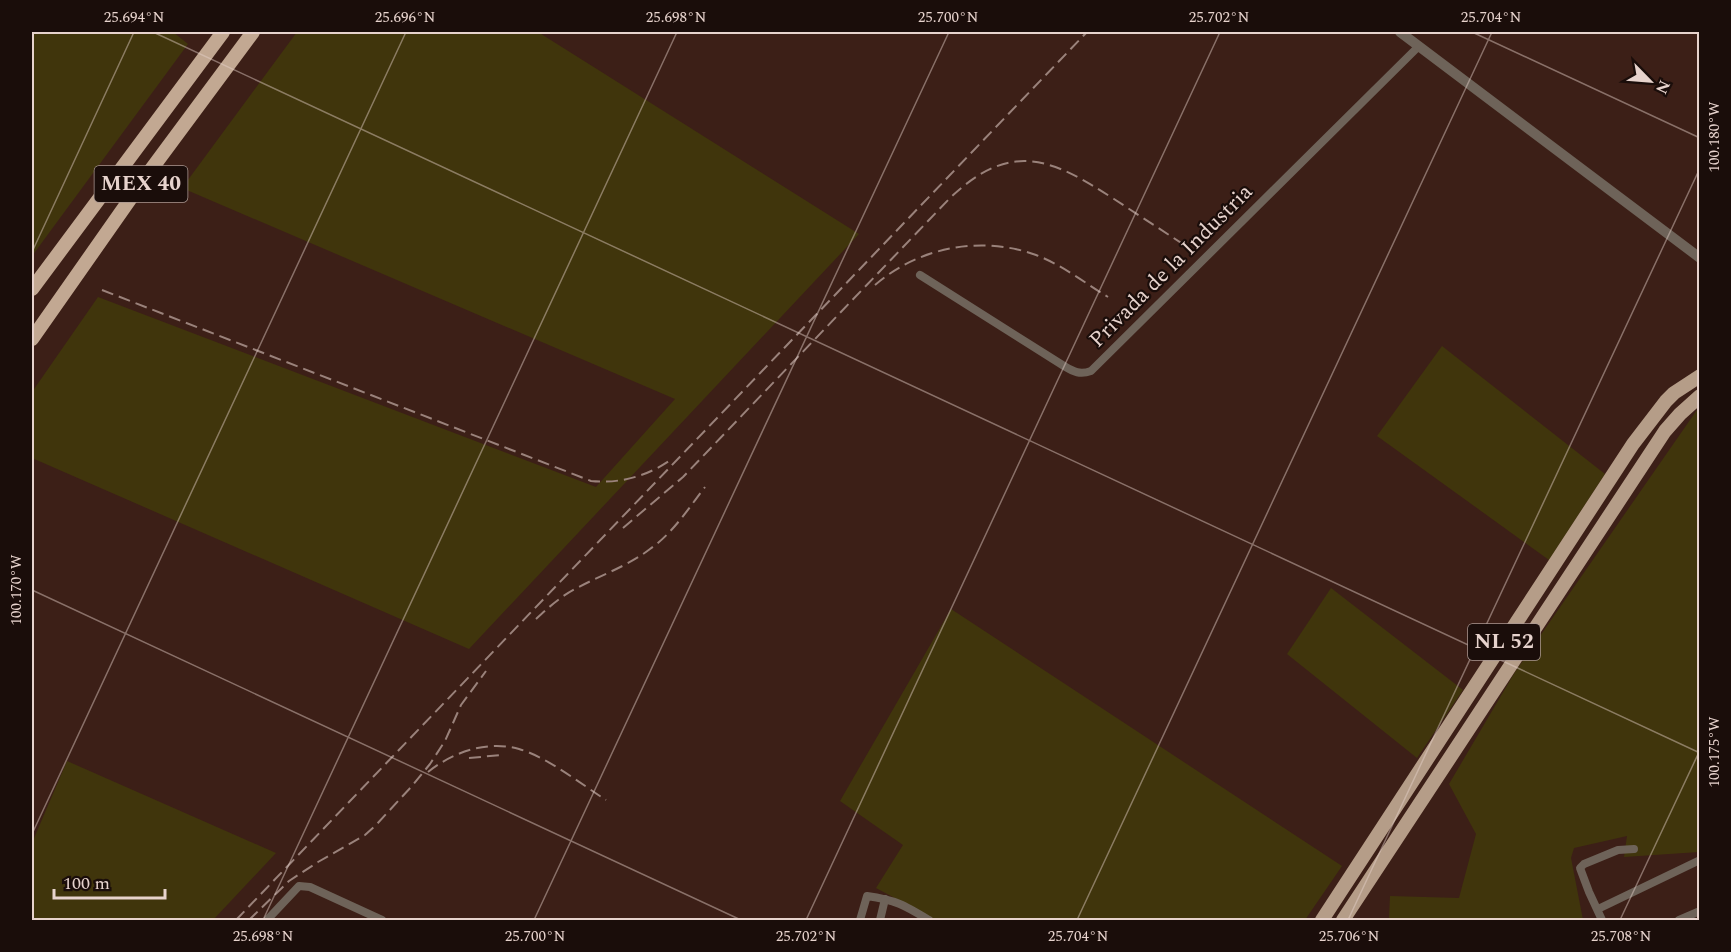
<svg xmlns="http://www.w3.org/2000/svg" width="1731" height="952" viewBox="0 0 1731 952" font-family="Spectral,serif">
  <rect width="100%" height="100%" fill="#3c1f17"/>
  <g fill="#40350c">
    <polygon points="32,32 173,32 188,44 32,256"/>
    <polygon points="297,32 538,32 859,234 469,649 32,458 32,392 98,297 596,487 675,399 182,188"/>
    <polygon points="1442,346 1605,474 1549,560 1377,436"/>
    <polygon points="1699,407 1699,852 1624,857 1627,836 1574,848 1571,858 1583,920 1422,920 1389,918 1390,896 1459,898 1476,834 1449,784 1515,672"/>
    <polygon points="1331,588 1463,690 1417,758 1287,654"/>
    <polygon points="951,609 1342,866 1305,920 936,920 876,888 903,845 840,801"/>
    <polygon points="67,761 276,853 213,920 32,920 32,843"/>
  </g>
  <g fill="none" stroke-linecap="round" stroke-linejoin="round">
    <g stroke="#6e6359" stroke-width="8">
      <path d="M920,275L1064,366C1074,372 1080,375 1091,371L1419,46"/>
      <polyline points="1598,909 1700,860"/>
      <polyline points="267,920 299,886 310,887 382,920"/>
      <path d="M860,920L867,896C896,900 904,905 929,920"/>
      <polyline points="880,920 885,899"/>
      <polyline points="1602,920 1589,892 1580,868 1584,864 1618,850 1634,849"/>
      <polyline points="1679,920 1700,911"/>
    </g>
    <polyline stroke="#6e6359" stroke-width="10" points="1400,32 1700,258"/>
    <g stroke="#b59d88" stroke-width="14">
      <polyline points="1322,920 1633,444 1666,401 1674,393 1700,376"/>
      <polyline points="1343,920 1665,431 1680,414 1700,396"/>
    </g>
    <g stroke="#c2a892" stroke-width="14">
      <polyline points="32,289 223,32"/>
      <polyline points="32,339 147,175 253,32"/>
    </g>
    <g stroke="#9a827b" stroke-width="2" stroke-dasharray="12 6" stroke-linecap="butt">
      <path d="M875,285C919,247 981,235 1036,255C1062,265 1085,283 1108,297"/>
      <path d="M102,290L591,481C620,484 648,476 672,459"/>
      <path d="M623,528L683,477L950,198C1011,140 1051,158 1114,199C1140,216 1166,233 1192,250"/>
      <path d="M536,619C549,607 561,596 577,588C601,575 628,566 650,549C673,533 688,509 705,487"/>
      <polyline points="469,758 502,755"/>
      <path d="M428,772C453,752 487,740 519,749C547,757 581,784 606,800"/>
      <polyline points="236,920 1087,32"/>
      <polyline points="249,920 289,881 318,862 365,835 376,825 412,786 430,764 445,741 461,705 486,671"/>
    </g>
  </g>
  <path fill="none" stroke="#e7d3cd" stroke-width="1.5" stroke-opacity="0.45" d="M153,32L1700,753M1472,32L1700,138M32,252L134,32M32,590L741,920M32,834L406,32M263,920L677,32M534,920L949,32M806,920L1220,32M1077,920L1492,32M1348,920L1700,168M1620,920L1700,750"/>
  <g text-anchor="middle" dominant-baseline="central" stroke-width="4.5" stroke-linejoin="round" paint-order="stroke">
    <g fill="#1a0d0a" stroke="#aa9892" stroke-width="1.5">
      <rect x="94.5" y="166" width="93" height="36" rx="4.5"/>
      <rect x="1468" y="624" width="72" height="36" rx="4.5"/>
    </g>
    <g font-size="21" font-weight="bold" fill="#e7d3cd">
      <text x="141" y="184">MEX 40</text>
      <text x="1504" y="642">NL 52</text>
    </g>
    <g font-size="22" fill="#e7d3cd" stroke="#1a0d0a">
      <text transform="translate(1171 266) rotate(-45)">Privada de la Industria</text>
    </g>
  </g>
  <rect width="1731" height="952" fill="none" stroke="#1a0d0a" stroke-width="66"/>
  <g transform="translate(1650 81) rotate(115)" stroke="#1a0d0a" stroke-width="4.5" paint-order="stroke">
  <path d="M0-4.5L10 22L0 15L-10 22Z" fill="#e7d3cd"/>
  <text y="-9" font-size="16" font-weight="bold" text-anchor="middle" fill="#e7d3cd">N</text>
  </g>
  <path d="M54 889v9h111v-9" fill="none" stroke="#e7d3cd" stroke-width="3"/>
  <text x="63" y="889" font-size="18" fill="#e7d3cd" stroke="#1a0d0a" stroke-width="4.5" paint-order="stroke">100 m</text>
  <rect x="33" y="33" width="1665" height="886" fill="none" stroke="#e7d3cd" stroke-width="2"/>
  <g font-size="15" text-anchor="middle" fill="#e7d3cd">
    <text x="134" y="22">25.694°N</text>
    <text x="405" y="22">25.696°N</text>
    <text x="676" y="22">25.698°N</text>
    <text x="948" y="22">25.700°N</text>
    <text x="1219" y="22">25.702°N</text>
    <text x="1491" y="22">25.704°N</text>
    <text transform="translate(1714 137) rotate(-90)" y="5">100.180°W</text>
    <text transform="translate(16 590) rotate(-90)" y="5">100.170°W</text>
    <text transform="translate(1714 752) rotate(-90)" y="5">100.175°W</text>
    <text x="263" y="941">25.698°N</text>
    <text x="535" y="941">25.700°N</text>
    <text x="806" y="941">25.702°N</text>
    <text x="1078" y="941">25.704°N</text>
    <text x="1349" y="941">25.706°N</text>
    <text x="1621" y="941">25.708°N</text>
  </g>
</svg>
